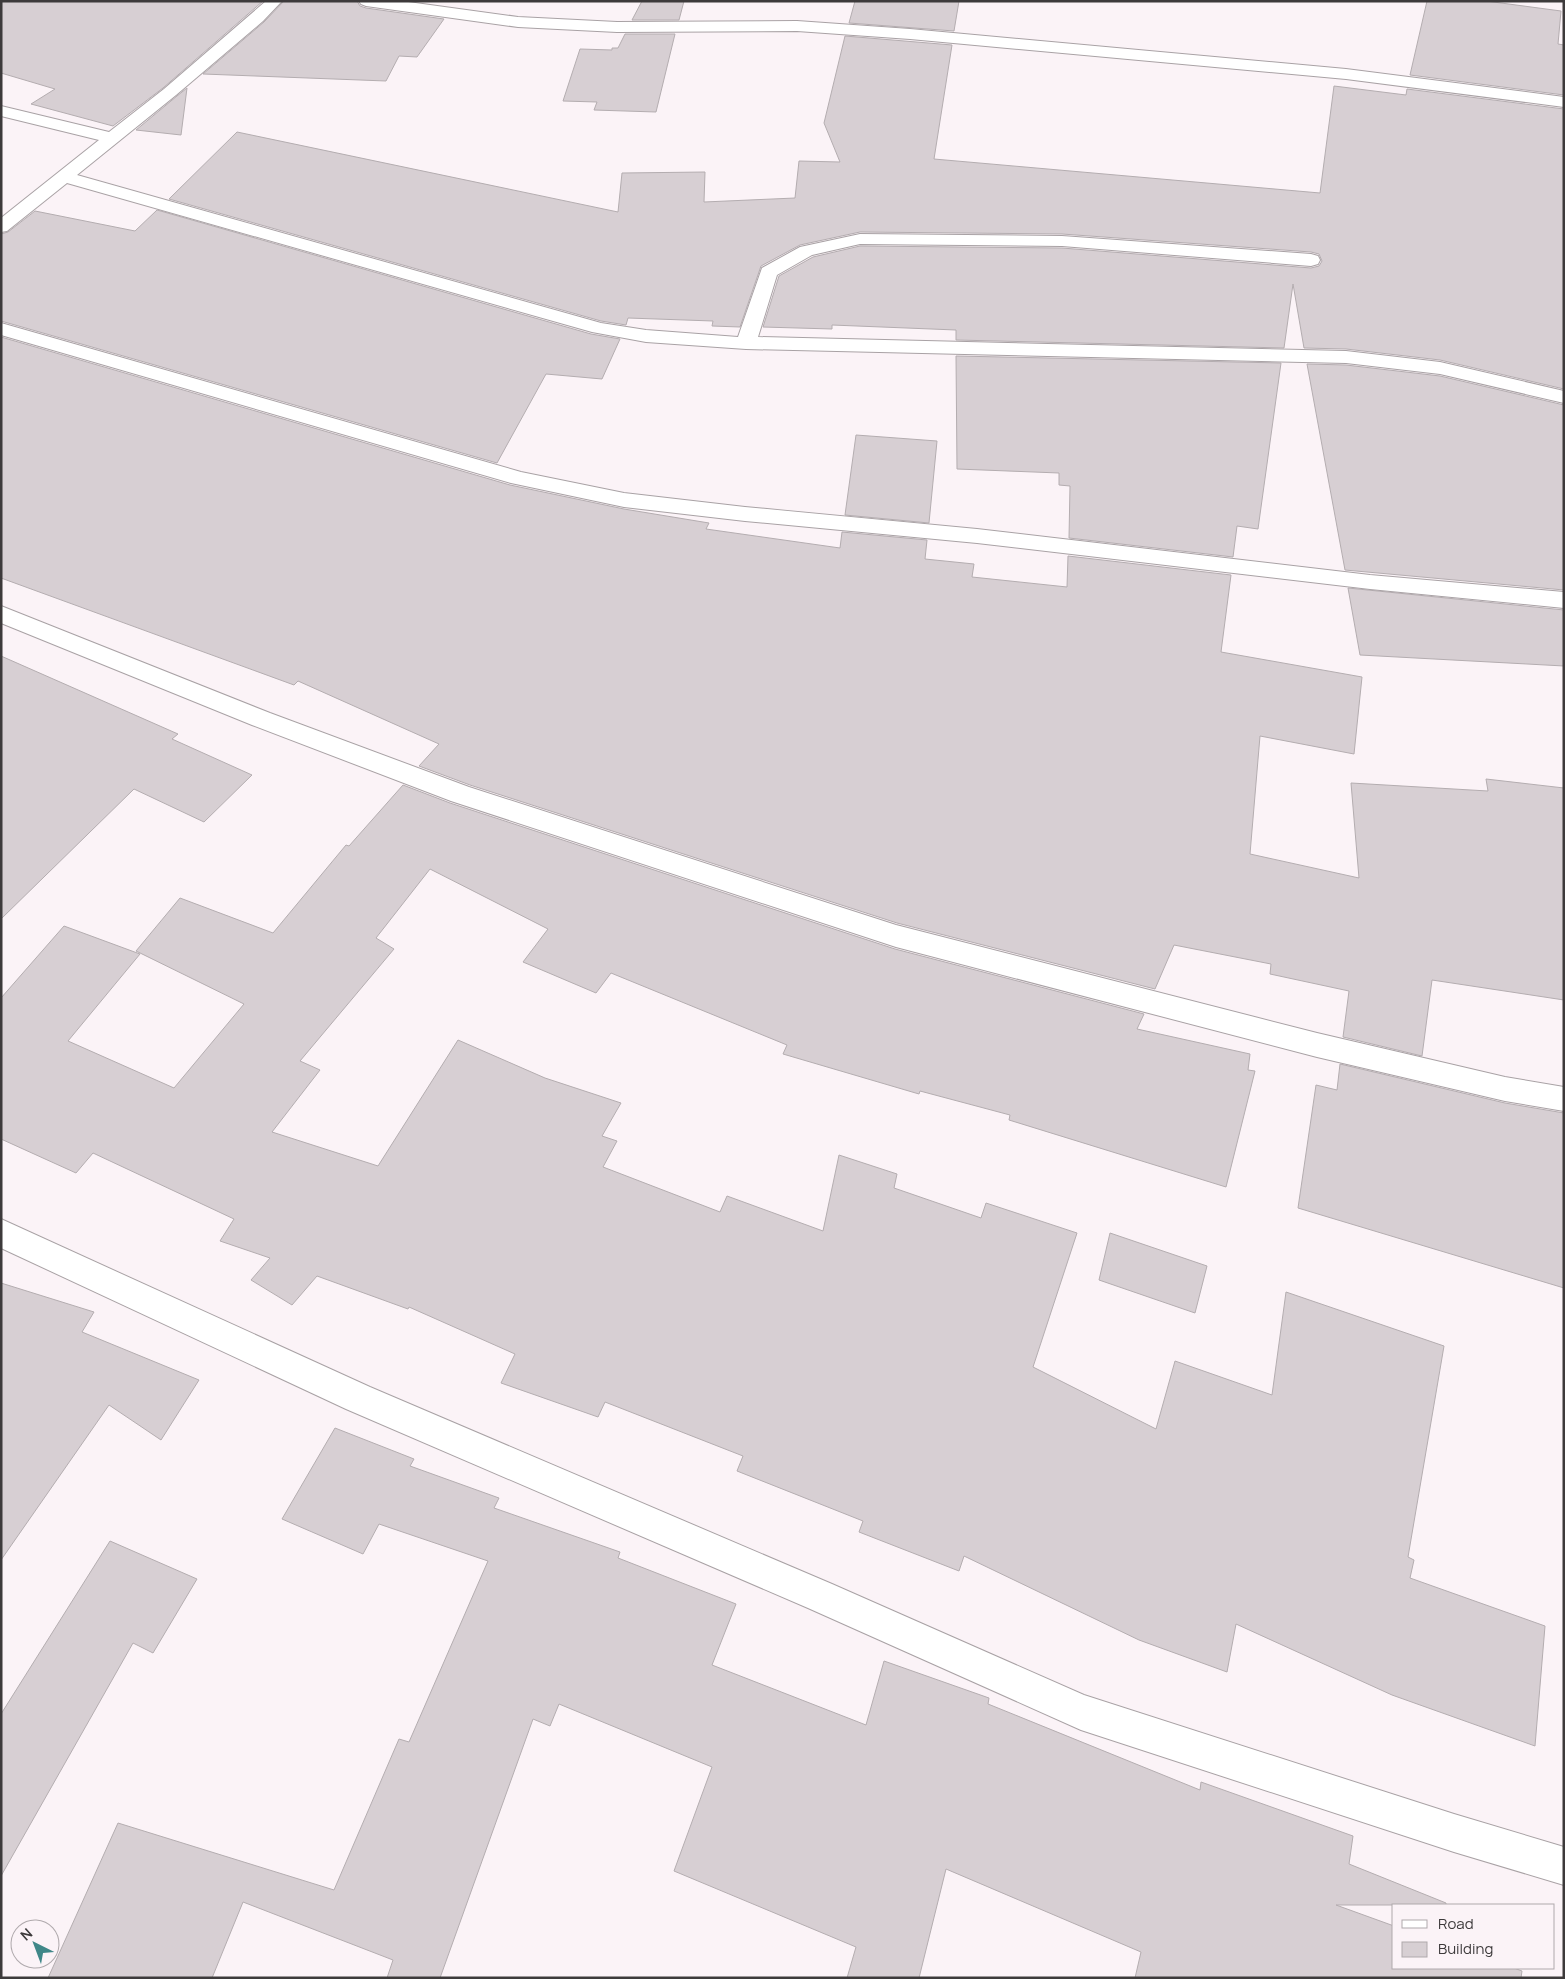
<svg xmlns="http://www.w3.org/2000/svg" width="1565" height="1979" viewBox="0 0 1565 1979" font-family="Manrope,sans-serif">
  <rect width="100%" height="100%" fill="#fbf3f7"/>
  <g fill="#d7cfd3" stroke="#b4adb0">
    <polygon points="1,1 263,1 163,88 113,126 31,104 55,89 1,73"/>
    <polygon points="284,1 357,1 360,6 366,8 444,19 417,57 399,56 386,81 203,74 264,22"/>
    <polygon points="642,1 684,1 679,20 632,20"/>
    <polygon points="855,1 959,1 954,31 849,23"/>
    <polygon points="1427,1 1486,1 1561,11 1558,44 1564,45 1564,95 1410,75"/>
    <polygon points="625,34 675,34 656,112 594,110 597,102 563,101 580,49 612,50 612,48 618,48"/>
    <polygon points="845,36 952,45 934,159 1320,193 1334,86 1406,95 1407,89 1564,109 1564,389 1440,360 1346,349 1304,348 1293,284 1284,348 956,340 956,330 832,325 832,329 763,327 779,276 813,257 860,246 1062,248 1311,268 1319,266 1322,261 1319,254 1311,252 1062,234 860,232 800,245 761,266 740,327 712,326 713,321 628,318 626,325 601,321 169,199 237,132 618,212 622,173 705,172 704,202 795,198 799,161 840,162 824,123"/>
    <polygon points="187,88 181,135 136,130 177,96"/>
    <polygon points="157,210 591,334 620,339 602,379 546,374 497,463 1,321 1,234 8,232 35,211 135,231"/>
    <polygon points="1,337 510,485 624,509 709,523 706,529 840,548 842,532 927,540 925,559 974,564 972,577 1067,587 1068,556 1231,575 1221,652 1362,677 1354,754 1260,736 1250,854 1359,878 1351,783 1488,791 1486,779 1564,788 1564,1000 1432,980 1422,1056 1343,1037 1349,991 1270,974 1271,964 1174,945 1155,989 897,923 470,785 419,766 439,744 298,681 294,685 1,578"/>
    <polygon points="956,356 1281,363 1258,529 1237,526 1233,557 1069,538 1070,486 1059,485 1059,473 957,469"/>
    <polygon points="1307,364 1346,365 1440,376 1564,405 1564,590 1345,570"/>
    <polygon points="856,435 937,441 929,523 845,515"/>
    <polygon points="1348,588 1564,610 1564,666 1360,655"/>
    <polygon points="1,656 178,734 172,739 252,775 204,822 134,789 1,919"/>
    <polygon points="403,785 450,803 895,949 1144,1014 1137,1029 1250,1054 1248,1070 1255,1071 1226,1187 1009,1120 1010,1115 920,1091 919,1094 783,1054 787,1045 611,973 596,993 523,962 548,929 430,869 376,938 394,949 300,1061 320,1070 272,1132 378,1166 458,1040 545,1078 621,1103 602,1136 617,1141 603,1167 720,1212 727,1196 823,1231 839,1155 897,1174 894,1188 981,1218 986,1203 1077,1233 1033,1367 1156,1429 1175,1361 1272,1395 1286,1292 1444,1346 1408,1557 1414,1560 1410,1578 1545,1626 1535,1746 1392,1695 1236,1624 1227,1672 1139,1640 964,1556 959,1571 859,1532 863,1521 737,1471 743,1456 605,1402 598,1417 501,1383 515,1354 409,1307 408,1309 317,1276 292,1305 251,1280 270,1258 220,1241 234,1219 93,1153 76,1173 1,1139 1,998 64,926 140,954 68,1041 174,1088 244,1004 136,951 180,898 273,933 346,845 349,846"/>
    <polygon points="1340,1064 1505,1103 1564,1113 1564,1288 1298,1208 1316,1085 1337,1090"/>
    <polygon points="1110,1233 1207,1266 1195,1313 1099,1280"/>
    <polygon points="1,1283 94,1312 82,1332 199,1380 161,1440 109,1405 1,1560"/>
    <polygon points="335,1428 414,1459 410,1466 499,1498 494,1508 620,1552 618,1558 736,1604 712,1665 866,1725 884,1661 989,1698 988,1704 1200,1790 1201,1782 1353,1836 1349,1864 1446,1903 1446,1905 1336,1905 1394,1926 1394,1968 1514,1968 1522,1971 1521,1978 1135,1978 1141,1952 946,1869 919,1978 847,1978 856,1947 674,1871 712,1767 559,1704 550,1726 533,1719 440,1978 387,1978 393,1960 243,1902 212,1978 48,1978 118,1823 334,1890 399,1739 409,1742 488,1561 379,1524 363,1554 282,1519"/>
    <polygon points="110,1541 197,1579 153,1653 133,1643 1,1876 1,1714"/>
  </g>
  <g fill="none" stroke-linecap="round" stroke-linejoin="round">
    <defs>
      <g id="street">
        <polygon points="266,1 282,1 263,21 176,95 77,175 601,323 646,330 738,337 762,268 800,247 860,234 1062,236 1311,254 1318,256 1320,260 1318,264 1311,266 1062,246 860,244 812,255 777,275 758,337 1346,351 1440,362 1564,391 1564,403 1440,374 1346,363 746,349 646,342 592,332 67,183 7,231 1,232 1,218 99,140 1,116 1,106 109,132 164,89"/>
        <polygon points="359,1 401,1 518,17 617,22 797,21 910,29 1346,69 1564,97 1564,107 1346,79 910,39 797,31 617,32 518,27 366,6 361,4"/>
        <polygon points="1,323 521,472 624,493 745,507 977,529 1370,575 1564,592 1564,608 1370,589 977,543 745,521 624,507 511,483 1,335"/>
        <polygon points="1,606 270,713 469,787 896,925 1317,1033 1505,1077 1564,1087 1564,1111 1505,1101 1317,1057 896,947 451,801 252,725 1,623"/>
        <polygon points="1,1219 370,1387 832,1584 1084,1695 1454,1814 1564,1847 1564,1885 1454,1852 1081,1730 808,1608 346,1409 1,1248"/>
      </g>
    </defs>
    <use href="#street" stroke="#a9a2a5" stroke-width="2"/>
    <use href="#street" fill="#fff" fill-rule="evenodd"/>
  </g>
  <rect width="1565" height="1979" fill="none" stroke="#3d3a3b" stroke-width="5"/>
  <rect x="1392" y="1904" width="162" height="65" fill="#fbf3f7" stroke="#afa9ac"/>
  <rect x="1402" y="1920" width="25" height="8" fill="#ffffff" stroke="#afa9ac"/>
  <text x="1438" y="1929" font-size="15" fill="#3d3a3b">Road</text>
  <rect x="1402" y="1942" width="25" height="15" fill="#d7cfd3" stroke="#afa9ac"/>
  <text x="1438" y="1954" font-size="15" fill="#3d3a3b">Building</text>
  <g transform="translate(35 1944) rotate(318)"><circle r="24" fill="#fbf3f7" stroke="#afa9ac"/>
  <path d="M0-4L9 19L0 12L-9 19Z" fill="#3f8788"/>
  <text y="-8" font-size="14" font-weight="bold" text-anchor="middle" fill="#3d3a3b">N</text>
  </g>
</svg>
